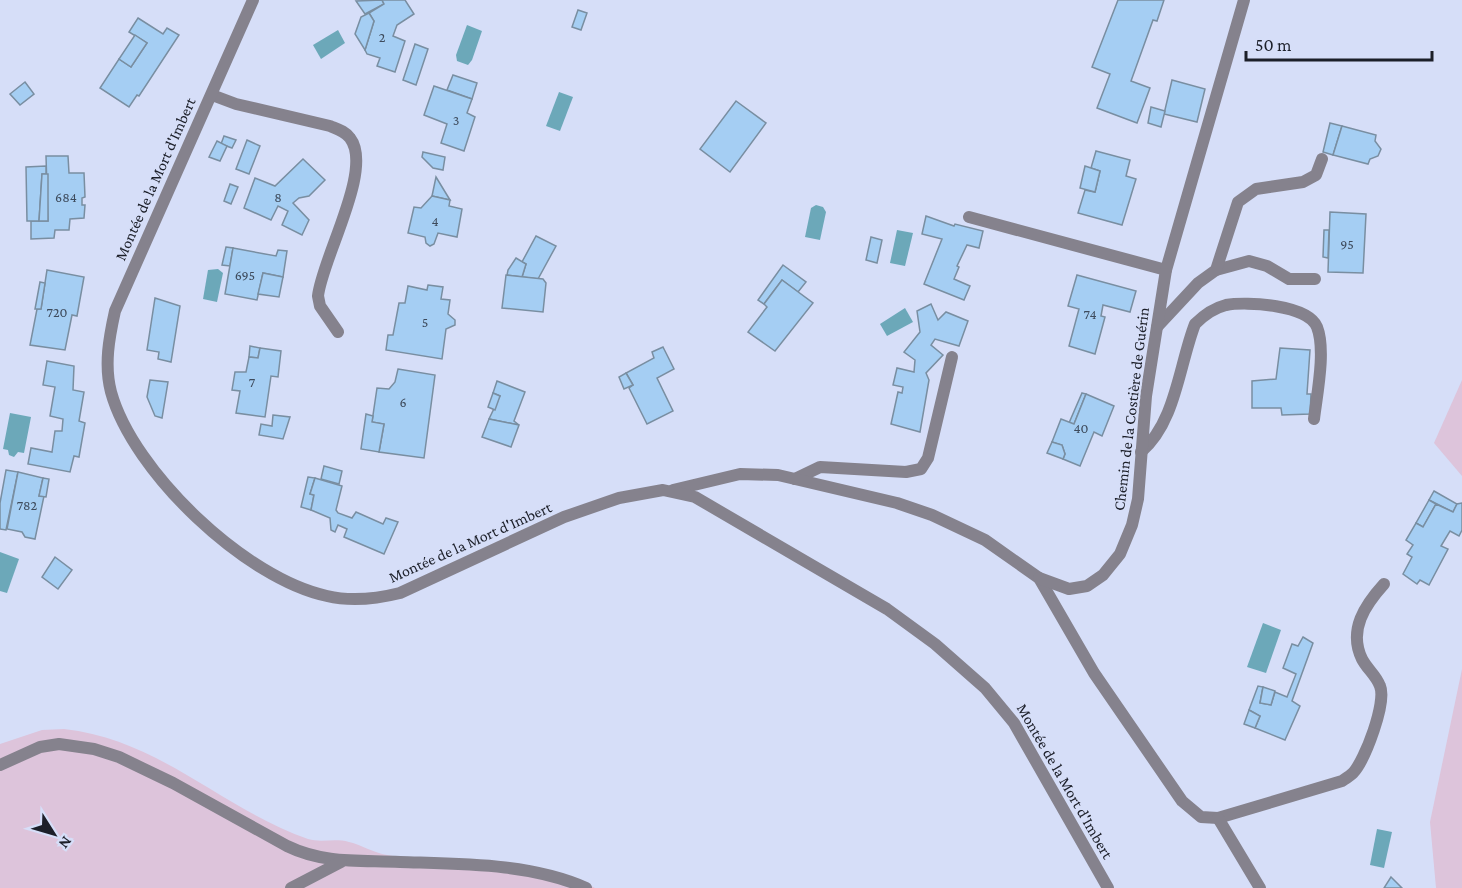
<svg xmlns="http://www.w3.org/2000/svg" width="1462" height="888" viewBox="0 0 1462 888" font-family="'Crimson Pro',serif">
  <rect width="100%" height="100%" fill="#d6def8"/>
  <g fill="#ddc4db">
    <polygon points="1462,380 1462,476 1434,443"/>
    <polygon points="1462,669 1462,888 1436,888 1430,822"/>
    <path d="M64,729C161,740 220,808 308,839C321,843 335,838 349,842C362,845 374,853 387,855C451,867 517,873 582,881L595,888H0V744L42,730Z"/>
  </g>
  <g fill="#6ca8b9">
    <polygon points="467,25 482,31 472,60 468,65 457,61 456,55"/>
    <polygon points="338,30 345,43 321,59 313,45"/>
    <polygon points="559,92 573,97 560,131 546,126"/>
    <polygon points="816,205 823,207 826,212 820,240 805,237 811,208"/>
    <polygon points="897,230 913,233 905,266 890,263"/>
    <polygon points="218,269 223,273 217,302 203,299 208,270"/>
    <polygon points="905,308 913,322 887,336 880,324"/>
    <polygon points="10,413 31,417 24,453 18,452 14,457 9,455 8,450 3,449"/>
    <polygon points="0,552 19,559 7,593 0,591"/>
    <polygon points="1263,623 1281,630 1266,673 1247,667"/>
    <polygon points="1377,829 1392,832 1384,868 1370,865"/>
  </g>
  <g fill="#a5cef3" stroke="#798ea1" stroke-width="1.5">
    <polygon points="382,0 384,4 365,14 356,1"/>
    <polygon points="382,0 405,0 414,14 397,25 393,36 405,41 395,72 377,66 380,58 367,54 365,50 374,21 369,13 384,4"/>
    <polygon points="1118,0 1164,0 1157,21 1153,20 1131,81 1150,88 1137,123 1097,108 1110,74 1092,67"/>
    <polygon points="578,10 587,13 581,30 572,27"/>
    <polygon points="369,13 374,21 365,50 355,34 361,17"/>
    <polygon points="138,18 163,34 167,28 179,35 139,96 137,95 129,107 100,88 119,59 131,67 147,43 129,32"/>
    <polygon points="135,35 147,43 131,67 119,59"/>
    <polygon points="415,44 428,49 416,85 403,80"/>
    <polygon points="453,75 477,83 472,99 447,90"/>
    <polygon points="1172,80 1205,89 1197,122 1164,114"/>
    <polygon points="25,82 34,94 20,105 10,94"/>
    <polygon points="434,86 472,99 467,113 475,117 464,151 441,143 447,124 424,115"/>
    <polygon points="736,101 766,123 730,172 700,149"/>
    <polygon points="1151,107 1165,111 1161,127 1148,123"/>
    <polygon points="1330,123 1342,126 1333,155 1323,152"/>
    <polygon points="1342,126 1376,135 1375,141 1381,149 1378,156 1370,159 1368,164 1333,155"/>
    <polygon points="224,136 236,140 232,148 221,144"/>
    <polygon points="247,140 260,146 249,174 236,169"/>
    <polygon points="217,141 227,146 220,161 209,157"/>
    <polygon points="1096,151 1130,160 1126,176 1136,179 1122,225 1078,213 1085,190 1095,192 1100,171 1091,168"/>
    <polygon points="423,152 445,157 443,170 433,168 422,157"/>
    <polygon points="46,156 68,156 69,173 84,173 85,197 82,198 82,205 85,205 84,218 70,219 69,230 55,230 54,238 31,239 31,221 48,221"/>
    <polygon points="303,159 325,180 309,196 299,198 293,203 309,220 302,235 282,225 288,211 278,206 271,220 244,208 255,178 275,186"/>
    <polygon points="46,166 46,174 42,174 39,221 27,221 26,167"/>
    <polygon points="1085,166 1100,171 1095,192 1080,188"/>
    <polygon points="42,174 48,174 48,221 39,221"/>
    <polygon points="436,177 450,200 432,196"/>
    <polygon points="230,184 238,187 231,204 224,201"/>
    <polygon points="432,196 450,200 449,206 462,209 457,237 438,233 434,244 430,246 426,243 425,237 408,233 414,207 421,208"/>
    <polygon points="1330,212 1366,214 1363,273 1328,272"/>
    <polygon points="926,216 954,226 955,224 983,231 979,248 967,245 957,266 959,267 954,279 970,286 964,300 924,284 942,239 922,234"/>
    <polygon points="1324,230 1329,230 1328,258 1323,257"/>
    <polygon points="536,236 556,246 538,279 522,277 526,264 522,262"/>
    <polygon points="871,237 882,240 877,263 866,260"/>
    <polygon points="226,247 233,248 230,266 222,265"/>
    <polygon points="233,248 276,256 278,250 287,251 283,277 263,273 257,300 225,294"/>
    <polygon points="516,258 526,264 522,277 507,275 508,270"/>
    <polygon points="783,265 806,282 798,292 782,280 764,304 758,300"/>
    <polygon points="47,270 84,277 77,316 72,315 65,350 30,345 37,309 41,309"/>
    <polygon points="263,273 283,277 279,297 258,294"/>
    <polygon points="506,275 543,279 546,283 543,312 502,308"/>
    <polygon points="1077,275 1136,291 1130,312 1103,305 1101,316 1105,317 1095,354 1069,346 1079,309 1068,306"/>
    <polygon points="782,280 813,303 775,351 748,332 767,307 764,304"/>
    <polygon points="40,282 45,283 41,309 35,309"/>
    <polygon points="428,285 443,287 441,299 450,300 448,314 455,320 455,325 446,329 442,359 386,350 388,335 393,335 399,303 405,303 408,286 427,290"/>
    <polygon points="155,298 180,306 171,362 158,359 159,352 147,350"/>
    <polygon points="931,304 938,320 946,312 968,321 959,346 935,339 931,345 943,355 926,373 929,380 920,432 891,424 898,392 902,393 903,387 893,385 897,368 914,372 915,360 904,352 920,332 917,311"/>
    <polygon points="250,346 260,348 258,358 249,357"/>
    <polygon points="663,347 674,369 657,378 673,411 647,424 629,388 633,385 626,373 654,358 652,352"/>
    <polygon points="260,348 281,351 278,377 271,376 265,417 236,413 240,391 232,390 235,372 246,372 249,357 258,358"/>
    <polygon points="1280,348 1310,350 1307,394 1311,394 1310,414 1282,415 1281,408 1252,408 1252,381 1276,379"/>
    <polygon points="47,361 74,366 73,390 84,392 79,421 85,423 79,457 74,456 70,472 28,464 31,448 52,452 55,431 62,431 63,419 50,416 55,387 43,385"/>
    <polygon points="398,369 435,375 424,458 379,452 384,424 372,422 377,388 389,389 395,382"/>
    <polygon points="626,373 633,385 624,389 619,377"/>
    <polygon points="150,380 168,382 162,418 155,416 147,397"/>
    <polygon points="497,381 525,392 514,421 519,425 489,419 500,396 493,393"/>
    <polygon points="493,393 500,396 495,410 488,407"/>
    <polygon points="1082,393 1086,394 1074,424 1069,423"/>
    <polygon points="1086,394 1114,406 1102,436 1094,432 1080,466 1063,459 1065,454 1062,445 1052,442 1061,419 1074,424"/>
    <polygon points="366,414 373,416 372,422 384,424 379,452 361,449"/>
    <polygon points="273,415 290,417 283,439 259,435 261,424 272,426"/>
    <polygon points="489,419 519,425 511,447 482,437"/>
    <polygon points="1052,442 1062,445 1065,454 1063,459 1047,453"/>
    <polygon points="324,466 342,471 339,484 321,479"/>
    <polygon points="6,470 18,472 6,530 0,529 0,503"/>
    <polygon points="18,472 43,478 39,496 44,496 35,539 25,537 22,532 7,529"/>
    <polygon points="308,477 315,478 310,494 314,495 311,510 301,507"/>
    <polygon points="43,478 49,479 46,497 39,496"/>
    <polygon points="315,478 342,486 336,510 338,513 352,518 356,512 383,524 386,518 398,522 384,554 344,537 347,529 338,525 335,532 331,530 330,518 311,510 314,495 310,494"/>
    <polygon points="1434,491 1457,504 1453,512 1429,500"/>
    <polygon points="1429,500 1436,504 1423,527 1416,523"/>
    <polygon points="1462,503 1462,530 1459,536 1450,531 1441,546 1448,549 1429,585 1420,580 1417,584 1403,574 1412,557 1407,554 1413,545 1406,540 1416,523 1423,527 1436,504 1453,512 1457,504"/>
    <polygon points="55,557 72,570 58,589 42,577"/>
    <polygon points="1303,637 1313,643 1292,701 1300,706 1285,740 1255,728 1260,716 1249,710 1258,686 1263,687 1260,703 1271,705 1275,692 1287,697 1296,674 1283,668 1292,644 1298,646"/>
    <polygon points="1263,687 1275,691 1271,705 1260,703"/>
    <polygon points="1249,710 1260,716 1255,728 1244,724"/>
    <polygon points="1391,877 1402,888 1384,888"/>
  </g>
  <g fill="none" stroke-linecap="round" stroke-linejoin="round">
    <g stroke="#85828d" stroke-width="12">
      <polyline points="1216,270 1249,261 1267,266 1289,279 1315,279"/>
      <polyline points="1157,327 1198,283 1216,270 1238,202 1256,189 1303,182 1316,175 1322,159"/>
      <path d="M1141,452C1176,422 1179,365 1195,324C1204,315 1214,308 1226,305C1247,301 1308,305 1317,327C1326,350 1317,394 1314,419"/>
      <polyline points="795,479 820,467 906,472 921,469 928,458 952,357"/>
      <path d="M0,765L40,747L59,744L94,749L119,757L173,783L287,846C324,864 360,860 400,862C460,864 530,863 586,888"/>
      <polyline points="291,888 341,862"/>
    </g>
    <g stroke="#85828d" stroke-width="12">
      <path d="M212,95L236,104L330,126C337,129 345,131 350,138C374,169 322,258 318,296L320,306L338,332"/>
      <polyline points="969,217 1166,270"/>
      <path d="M673,490L740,474L778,475L897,503L932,515L985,540L1039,578L1094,673L1182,801L1201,817L1218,818L1342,781C1345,779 1350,776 1353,773C1365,760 1387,702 1380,686C1376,675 1367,669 1362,659C1348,630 1365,605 1384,584"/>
      <polyline points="1039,578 1069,589 1087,586 1103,575 1120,554 1132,525 1138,499 1146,396 1166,270 1244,0"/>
      <polyline points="1218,818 1260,888"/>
    </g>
    <path stroke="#85828d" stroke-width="12" d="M253,0L115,311C109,338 104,365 111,392C133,472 246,579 327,596C352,602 376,599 400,593L564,517L619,498L663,490L695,497L887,609L935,644L985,688L1014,723L1108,888"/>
  </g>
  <g text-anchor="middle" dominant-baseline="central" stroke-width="4.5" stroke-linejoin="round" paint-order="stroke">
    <g font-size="14" fill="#3e4b5c">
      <text x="382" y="37">2</text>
      <text x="456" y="120">3</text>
      <text x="66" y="197">684</text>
      <text x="278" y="197">8</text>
      <text x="435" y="221">4</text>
      <text x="1347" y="244">95</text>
      <text x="245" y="275">695</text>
      <text x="57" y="312">720</text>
      <text x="1090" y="314">74</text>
      <text x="425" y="322">5</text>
      <text x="252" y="382">7</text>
      <text x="403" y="402">6</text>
      <text x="1081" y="428">40</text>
      <text x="27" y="505">782</text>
    </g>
    <g font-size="16" fill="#1c1f29" stroke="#d6def8">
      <text transform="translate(155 179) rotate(-66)">Montée de la Mort d'Imbert</text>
      <text transform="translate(1131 409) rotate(-83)">Chemin de la Costière de Guérin</text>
      <text transform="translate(470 542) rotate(-24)">Montée de la Mort d'Imbert</text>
      <text transform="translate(1065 781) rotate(60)">Montée de la Mort d'Imbert</text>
    </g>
  </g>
  <g transform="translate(54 834) rotate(127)" stroke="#d6def8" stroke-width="4.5" paint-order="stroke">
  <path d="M0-4.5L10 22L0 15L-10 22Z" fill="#1c1f29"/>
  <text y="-9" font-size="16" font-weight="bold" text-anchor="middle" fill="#1c1f29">N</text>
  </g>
  <path d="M1246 51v9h186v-9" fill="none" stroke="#1c1f29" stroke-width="3"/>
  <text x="1255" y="51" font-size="18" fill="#1c1f29" stroke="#d6def8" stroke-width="4.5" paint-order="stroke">50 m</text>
</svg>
